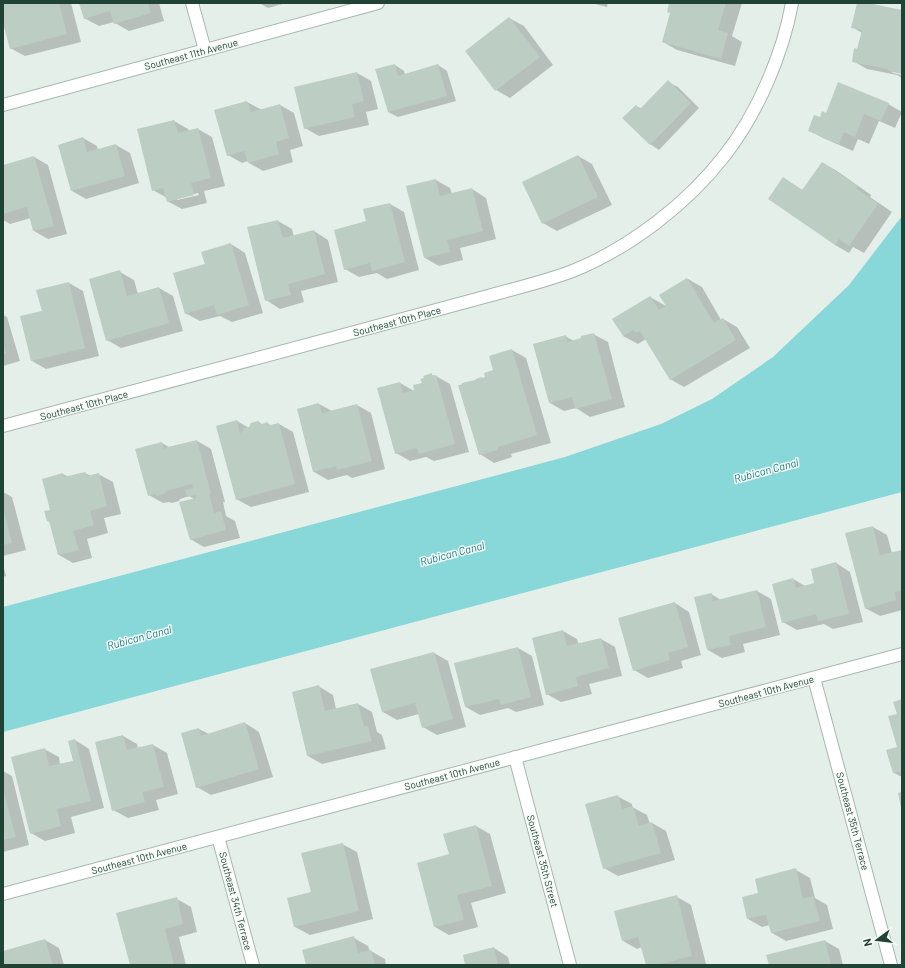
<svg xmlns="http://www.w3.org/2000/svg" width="905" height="968" viewBox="0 0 905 968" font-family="Barlow,sans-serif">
  <rect width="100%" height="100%" fill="#e5efe9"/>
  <polygon fill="#88d7d9" points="902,216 902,492 448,613 3,732 3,607 565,457 661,424 712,399 773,357 849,285"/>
  <g fill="#0003" fill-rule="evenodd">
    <polygon points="3,3 71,3 81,42 25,56 10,48 3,19"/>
    <polygon points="80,3 159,3 164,21 129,31 115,23 114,22 99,26 84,18"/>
    <polygon points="259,3 286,3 268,8"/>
    <polygon points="591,3 608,3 607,7"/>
    <polygon points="670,3 742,3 732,36 742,42 735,66 677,50 663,42 671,14"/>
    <polygon points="858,3 863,3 902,11 902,73 891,71 893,73 902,75 902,78 897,75 867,69 853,61 858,51 862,33 852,27"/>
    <polygon points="509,18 524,26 553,65 510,98 496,90"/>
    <polygon points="395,65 404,71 405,75 438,65 447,71 456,101 398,117 388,112"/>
    <polygon points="357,73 371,81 378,109 366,112 369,125 319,136 305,128 295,88"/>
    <polygon points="668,82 678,87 699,108 659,150 650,144 636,106 642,109"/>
    <polygon points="247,102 262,110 280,105 294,113 303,146 290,150 293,162 263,171 249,163 248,161 242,163 228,155"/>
    <polygon points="888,104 902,112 895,128 879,121 869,144 858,139 853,151 823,138 809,130 820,118 826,114"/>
    <path d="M174,121L188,129L189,132L198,129L212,137L225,186L204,191L207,203L182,209L167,201V198L153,190ZM198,193L199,195L177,200V198Z"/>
    <polygon points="83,138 97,146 98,150 116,145 130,153 139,183 86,199 72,191 59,145"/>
    <polygon points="578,156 592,164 612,205 557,231 543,223"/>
    <polygon points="34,157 48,165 67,234 48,239 34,231 31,218 10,224 3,220 3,166"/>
    <polygon points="823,163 837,171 871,195 870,197 892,212 864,253 853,247 849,253 835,245 783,178 804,191"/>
    <polygon points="436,180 450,188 452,194 472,189 486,198 496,239 460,248 463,260 439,266 425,258 407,187"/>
    <polygon points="390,204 404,212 419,270 387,279 377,273 359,277 345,269 367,222"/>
    <polygon points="278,221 292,229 294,237 314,231 328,240 338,282 301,291 304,302 280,309 266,300"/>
    <polygon points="231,244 245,253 263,313 232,322 220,316 200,321 185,313 206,264"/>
    <polygon points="120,272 134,280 138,294 159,288 173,296 183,331 121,348 107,340"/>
    <polygon points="688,279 702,287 721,320 723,319 737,327 750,348 684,387 670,379 646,339 638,344 623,336 650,297 668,307"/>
    <polygon points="69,283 83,291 99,356 46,369 32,361 43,312"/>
    <polygon points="3,315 7,317 20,361 3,366"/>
    <polygon points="593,334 608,342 625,407 590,417 576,408 564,411 550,403 565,336 574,341"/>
    <polygon points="512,350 526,358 551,443 511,454 512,457 494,463 480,454 483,379 494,371"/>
    <polygon points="432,375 435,376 436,376 450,384 469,452 434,461 426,457 410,461 396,453 400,383 414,391 423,384"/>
    <polygon points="319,404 332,411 357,405 371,413 385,469 352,478 347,475 328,480 314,472 298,409"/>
    <polygon points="237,421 249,428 262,425 271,426 279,424 293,432 309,492 251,507 236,499"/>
    <polygon points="197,441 211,449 225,502 223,502 226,516 235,521 240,538 204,547 190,539 194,499 189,496 180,499 179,501 172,503 169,502 163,503 149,495 162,443 169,447"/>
    <polygon points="85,473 91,476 98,474 113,482 121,514 104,518 108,533 87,539 92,558 73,563 59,555 50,522 47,521 63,474 68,477"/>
    <polygon points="3,492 12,497 26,550 3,556"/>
    <polygon points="873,527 887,535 892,553 902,551 902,610 880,616 865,608"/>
    <polygon points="836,563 850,572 863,622 833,629 824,624 797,630 783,622 793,579 805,586 816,584"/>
    <polygon points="3,564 6,576 3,577"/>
    <polygon points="757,591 771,599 780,635 743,644 745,652 722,658 708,650 711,594 721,600"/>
    <polygon points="675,603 689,612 701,655 681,661 683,668 648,678 634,670"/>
    <polygon points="563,631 577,639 579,645 601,639 615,647 622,676 589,684 592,694 561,702 547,694"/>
    <polygon points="518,648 532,656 544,705 516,712 508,708 480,715 466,707"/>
    <polygon points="434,653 448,661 466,727 437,735 423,727 419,714 397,720 383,712 371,670"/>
    <polygon points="318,686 333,695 336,709 358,704 372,712 377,732 382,735 386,749 322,764 308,756"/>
    <polygon points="902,701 902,777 894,773 898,747 898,715"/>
    <polygon points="245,723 259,732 273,777 211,795 197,787 199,729 209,734"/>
    <polygon points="123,736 137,744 138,748 153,745 167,753 178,794 156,800 159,810 128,818 113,810"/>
    <polygon points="75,740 89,749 104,808 71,817 75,833 45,841 31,833 44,749 59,757 60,765 74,761"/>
    <polygon points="3,771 12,776 29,845 3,852"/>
    <polygon points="617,796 632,804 632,807 647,815 650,824 652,823 666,831 675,860 618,876 604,868"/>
    <polygon points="476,826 490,834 506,893 471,903 478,927 449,935 435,927 418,864 450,855"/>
    <polygon points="342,844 357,852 373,919 310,935 295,927 288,899 312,893"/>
    <polygon points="796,870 810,878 815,898 827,905 833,929 786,941 772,933 770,925 762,927 748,919 760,894"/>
    <polygon points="677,897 691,905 706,964 701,965 647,965 642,947 637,949 623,941"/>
    <polygon points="177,899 191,907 197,932 179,937 186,965 131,965"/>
    <polygon points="354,938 368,946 370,951 371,951 385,959 386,965 307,965"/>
    <polygon points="45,940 59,948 64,965 3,965 3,952"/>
    <polygon points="825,941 839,949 843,965 770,965"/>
    <polygon points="494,948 508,957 510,965 466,965"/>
  </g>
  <g fill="#bccdc4">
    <polygon points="3,3 59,3 67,34 10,49 3,23"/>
    <polygon points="79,3 148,3 151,13 114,24 110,11 84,19"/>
    <polygon points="669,3 726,3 718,30 728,33 721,59 662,42 670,13 667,12"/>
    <polygon points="857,3 868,3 902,10 902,74 888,71 888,69 852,62 854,48 857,49 862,30 851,28"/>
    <polygon points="509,17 540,57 495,91 465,51"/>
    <polygon points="395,64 398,76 438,64 447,96 388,112 375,69"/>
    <polygon points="357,72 364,101 352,104 355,117 304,129 294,87"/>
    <polygon points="668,80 691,103 650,145 622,118 636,105 640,109"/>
    <polygon points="838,82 889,103 881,121 864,114 855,137 844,132 839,144 808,131 814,115 820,117 822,111 826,113"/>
    <polygon points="247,101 251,112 280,104 289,138 276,142 279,154 248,163 244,151 227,156 214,110"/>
    <polygon points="174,120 178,133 198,128 211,178 191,183 194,195 167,202 163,188 152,191 137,129"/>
    <polygon points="83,137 87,152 116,144 125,176 71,191 58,145"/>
    <polygon points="578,155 598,197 542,224 522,182"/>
    <polygon points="34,156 54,226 33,231 27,207 3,214 3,165"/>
    <polygon points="822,162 858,186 856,188 878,204 849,246 839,239 835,245 768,199 783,177 802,190"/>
    <polygon points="436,179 440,196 472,188 483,231 447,240 450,252 424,258 406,186"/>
    <polygon points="390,203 405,262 372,271 370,263 344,270 334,230 366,221 363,209"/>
    <polygon points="278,220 283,238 314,230 325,274 288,284 291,295 265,301 247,227"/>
    <polygon points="231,243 249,305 217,315 214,305 185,314 173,273 205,264 201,252"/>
    <polygon points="120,270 127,296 159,287 169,323 106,341 89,279"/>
    <polygon points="687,278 714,323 723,318 736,340 670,380 640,331 635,333 633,330 623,336 612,319 650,296 659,310 666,306 659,295"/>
    <polygon points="69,282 85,348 31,361 20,316 42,311 36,290"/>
    <polygon points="594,333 612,399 575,409 572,397 549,403 533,344 566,335 567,342 581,338 581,336"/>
    <polygon points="3,344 6,353 3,354"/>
    <polygon points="512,349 537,435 498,447 498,450 479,455 458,385 461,385 462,383 475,380 476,379 481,377 483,378 485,377 484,373 493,370 489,356"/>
    <polygon points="432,373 432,376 436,375 455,444 419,454 417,448 395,454 377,388 400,382 403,393 414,390 413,385 422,383 420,379 424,378 423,376"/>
    <polygon points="319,403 322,413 357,404 372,461 337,470 336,466 313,472 297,409"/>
    <polygon points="237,420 240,433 242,432 244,428 249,427 251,423 258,421 262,424 267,422 270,425 279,423 295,484 236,500 216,426"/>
    <polygon points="197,440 211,494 209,494 214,513 221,511 226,530 190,540 179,502 196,498 196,495 187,497 185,490 193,488 192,484 166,491 165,493 157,496 155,494 148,496 135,449 162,442 164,449 168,447"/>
    <polygon points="85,472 87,476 99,473 107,506 90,511 94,525 73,531 79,550 58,555 49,521 47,521 44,511 50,510 42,479 63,473 64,477"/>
    <polygon points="3,509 12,543 3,545"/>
    <polygon points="873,526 880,555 902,550 902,591 895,592 896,600 865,609 845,533"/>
    <polygon points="836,562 849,614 818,621 816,614 782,623 772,584 793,578 796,588 814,583 811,569"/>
    <polygon points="757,590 766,627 729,636 731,645 707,650 694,597 712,593 713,601"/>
    <polygon points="675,602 688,647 668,653 670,660 633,671 618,618"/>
    <polygon points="563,630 567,646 601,638 609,668 576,677 578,686 546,695 532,638"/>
    <polygon points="518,647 531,697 501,705 499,699 465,707 454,663"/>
    <polygon points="434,652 453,719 422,728 415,703 382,712 370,669"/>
    <polygon points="319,685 325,711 358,703 364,726 368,726 372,741 307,756 292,692"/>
    <polygon points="902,699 902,771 893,773 886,750 897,747 888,716 897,714 893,702"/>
    <polygon points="245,722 259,769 196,788 181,733 199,728 201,736"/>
    <polygon points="123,735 127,750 153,744 164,787 142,792 145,802 112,811 95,742"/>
    <polygon points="75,739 91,801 57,809 61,826 30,834 11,757 45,748 49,766 73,761 68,741"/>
    <polygon points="3,790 16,837 3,840"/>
    <polygon points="902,792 902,808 901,808 898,793"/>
    <polygon points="618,795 622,809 633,806 639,826 652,822 661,853 603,869 585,804"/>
    <polygon points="476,825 492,886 457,895 464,920 434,927 417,863 449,854 443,834"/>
    <polygon points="343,843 359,911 294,927 287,898 311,892 301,853"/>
    <polygon points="796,868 803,899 813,896 820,921 771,933 766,915 747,919 742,897 758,893 755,879"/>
    <polygon points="677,895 692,956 657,965 646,965 638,937 622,941 614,911"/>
    <polygon points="177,897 183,924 165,929 174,965 130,965 116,913"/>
    <polygon points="354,936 358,953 371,950 375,965 306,965 302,950"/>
    <polygon points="45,939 53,965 3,965 3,951"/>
    <polygon points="825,940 831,965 769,965 766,955"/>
    <polygon points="494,947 498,965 465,965 463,955"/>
  </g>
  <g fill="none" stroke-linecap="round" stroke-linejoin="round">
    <defs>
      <g id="minor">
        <polyline points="192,3 205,50"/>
        <polyline points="3,105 378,3"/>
        <path d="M3,426C114,397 225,367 336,337C386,324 437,310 488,296C516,288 548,281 575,270C631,247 688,203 725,155C757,114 783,54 792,3"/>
        <polyline points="814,678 891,965"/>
        <polyline points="515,757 570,965"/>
        <polyline points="218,837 253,965"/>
        <polyline points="3,894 902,654"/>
      </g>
    </defs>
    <use href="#minor" stroke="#a6b8b0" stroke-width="14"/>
    <use href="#minor" stroke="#fff" stroke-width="12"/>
  </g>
  <g text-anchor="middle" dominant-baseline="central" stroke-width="3" stroke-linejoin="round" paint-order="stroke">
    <g font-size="10" fill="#214336" stroke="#f6fbf8">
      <text transform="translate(191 54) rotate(-15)">Southeast 11th Avenue</text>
      <text transform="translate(397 321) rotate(-15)">Southeast 10th Place</text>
      <text transform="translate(84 405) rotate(-15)">Southeast 10th Place</text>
      <text transform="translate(766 691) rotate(-15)">Southeast 10th Avenue</text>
      <text transform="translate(452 774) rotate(-15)">Southeast 10th Avenue</text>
      <text transform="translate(853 821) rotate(75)">Southeast 35th Terrace</text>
      <text transform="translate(139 858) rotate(-15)">Southeast 10th Avenue</text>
      <text transform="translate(543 861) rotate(75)">Southeast 35th Street</text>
      <text transform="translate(236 901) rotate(75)">Southeast 34th Terrace</text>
    </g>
    <g font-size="11" font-style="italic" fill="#157d80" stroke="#f6fbf8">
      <text transform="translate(766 470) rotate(-15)">Rubican Canal</text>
      <text transform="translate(452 553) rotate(-15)">Rubican Canal</text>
      <text transform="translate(139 637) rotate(-15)">Rubican Canal</text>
    </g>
  </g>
  <rect width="905" height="968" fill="none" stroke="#214336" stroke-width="8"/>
  <g transform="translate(877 940) rotate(255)" stroke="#f6fbf8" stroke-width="3" paint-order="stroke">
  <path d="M0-3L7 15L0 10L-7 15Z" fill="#214336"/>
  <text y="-6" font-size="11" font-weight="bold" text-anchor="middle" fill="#214336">N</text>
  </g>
</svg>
